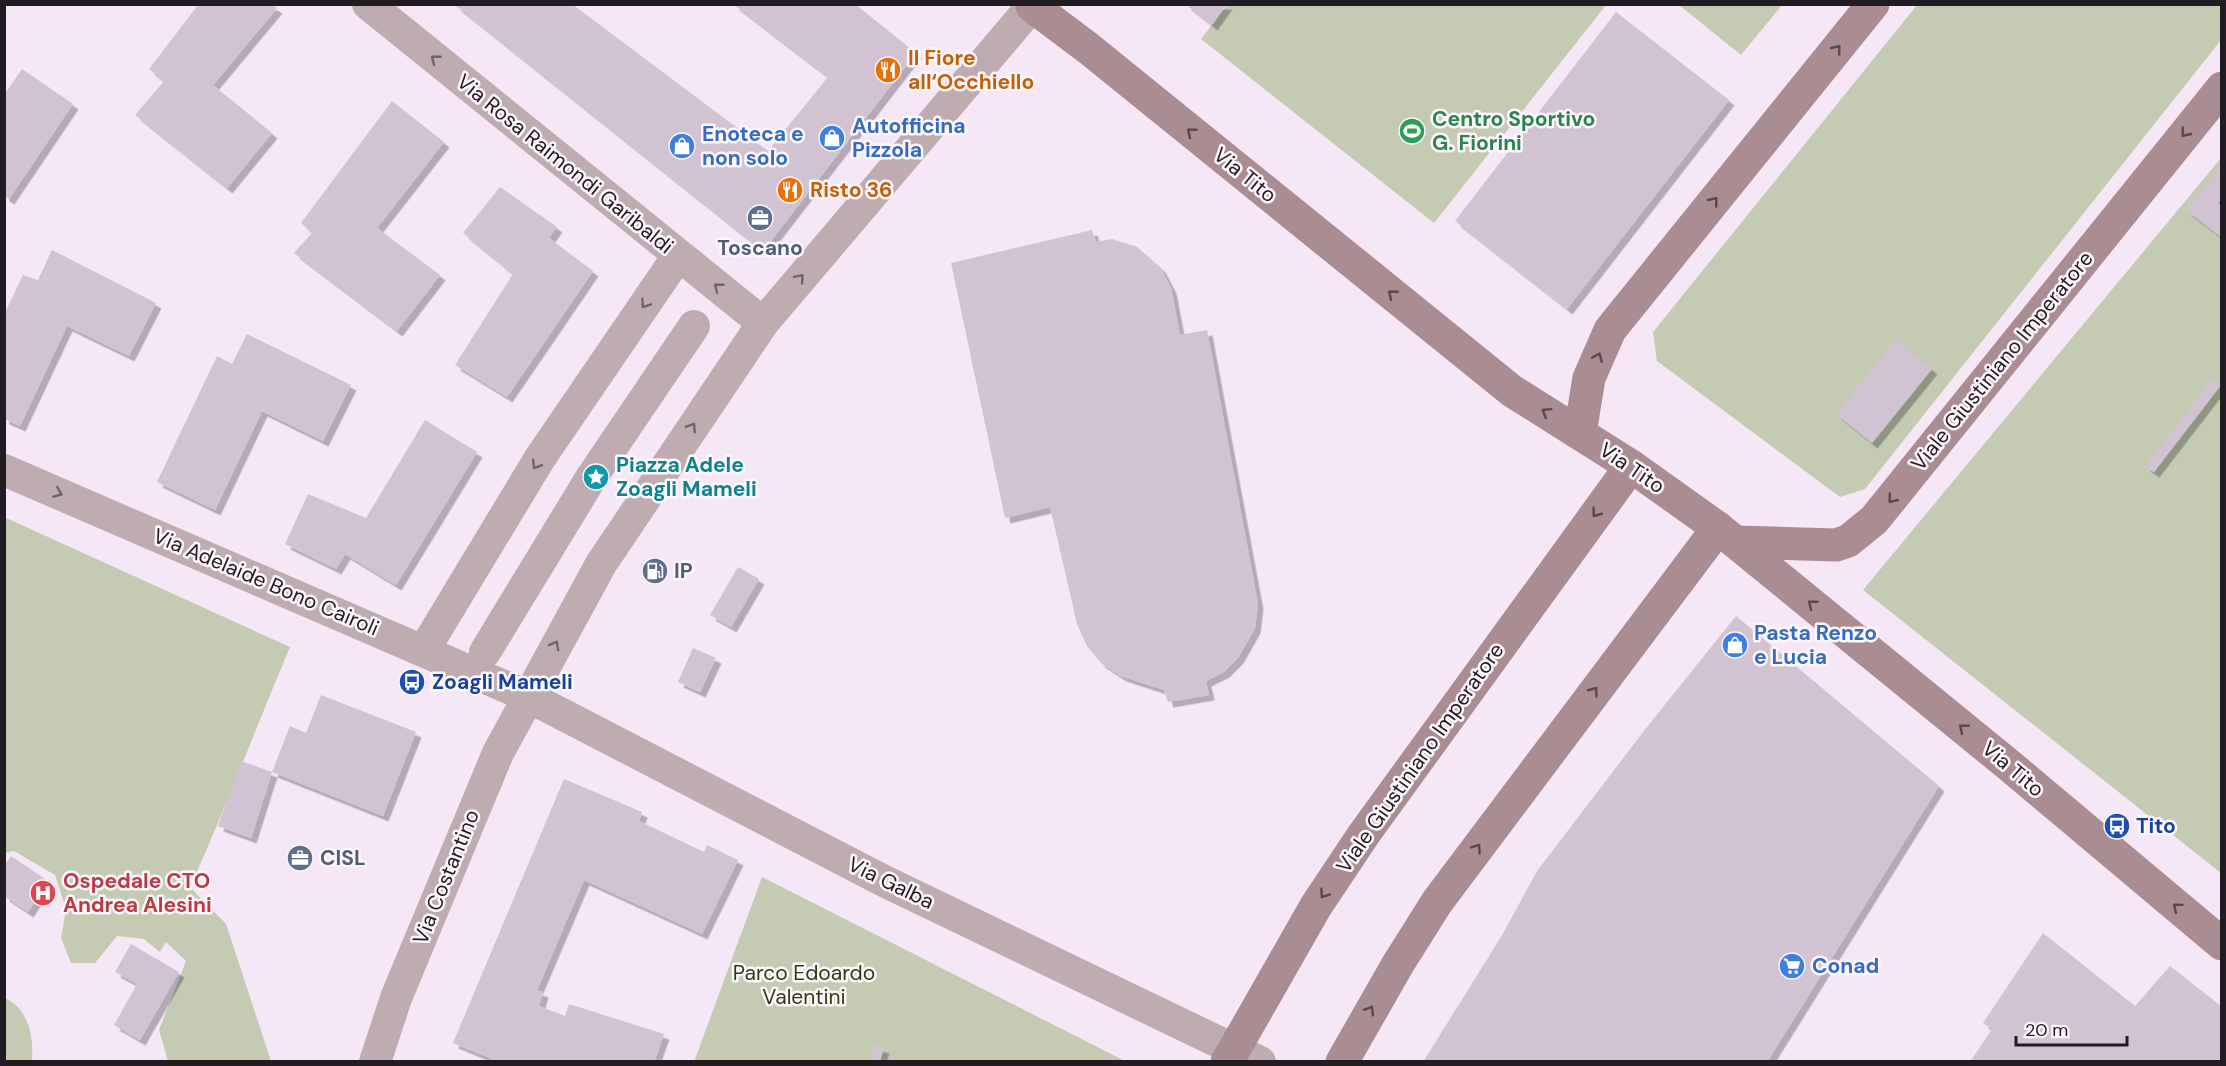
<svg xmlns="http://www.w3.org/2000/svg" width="2226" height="1066" viewBox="0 0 2226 1066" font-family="'DM Sans',sans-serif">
  <defs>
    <filter id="shadow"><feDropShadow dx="5.5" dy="5.5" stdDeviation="0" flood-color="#0004"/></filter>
  </defs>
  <rect width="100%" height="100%" fill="#f5e7f6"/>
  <g fill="#c5cbb2">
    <polygon points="1227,5 1606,5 1434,223 1201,39"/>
    <polygon points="1679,5 1782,5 1741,55"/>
    <polygon points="1917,5 2221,5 2221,40 1865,489 1840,497 1657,361 1653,332"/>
    <polygon points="2221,158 2221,873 1863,590"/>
    <path d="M4,517L290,647C256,727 226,808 190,887L226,924L271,1061H168L159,1030L186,961L166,942L160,952L144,939L117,936L95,963H71L61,938L66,909L55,875L14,851L5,853Z"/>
    <polygon points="762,877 1125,1061 694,1062"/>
    <path d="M4,998C29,1007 34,1039 32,1061H5Z"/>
  </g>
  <g fill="#d1c3d2" filter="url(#shadow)">
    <polygon points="457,4 572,4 768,151 828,77 733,4 855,4 916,53 763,251 456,6"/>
    <polygon points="1185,4 1227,4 1212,25"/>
    <polygon points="198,5 272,5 277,8 213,85 272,133 227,188 135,115 164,81 149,69"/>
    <polygon points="1616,12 1729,100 1567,309 1455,221"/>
    <polygon points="22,69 73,104 9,199 4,196 4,95"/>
    <polygon points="392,101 444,142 377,228 440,275 397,331 294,253 312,233 301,223"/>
    <polygon points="2222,165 2222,199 2218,203 2222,206 2222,238 2186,210"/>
    <polygon points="500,187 557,227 549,238 593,271 507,397 455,365 513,274 463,233"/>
    <polygon points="1092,230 1096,242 1112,239 1137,247 1160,267 1171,288 1180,335 1207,330 1258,604 1255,628 1238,658 1224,672 1206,681 1209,695 1168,702 1164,690 1121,676 1101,663 1087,646 1077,624 1050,507 1005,518 951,263"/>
    <polygon points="52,250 156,303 129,356 67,326 20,426 4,419 4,315 23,275 38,280"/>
    <polygon points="247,334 351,385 323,441 262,411 215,510 157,482 217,356 232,364"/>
    <polygon points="1896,339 1932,369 1872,443 1836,414"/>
    <polygon points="2213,378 2221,385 2154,472 2145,466"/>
    <polygon points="425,420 477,452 396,585 345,554 336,569 285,544 308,494 366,518"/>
    <polygon points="738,567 759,579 731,627 710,615"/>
    <polygon points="1736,616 1939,786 1767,1062 1423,1062 1501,937 1537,871 1647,727"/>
    <polygon points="693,648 716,658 700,692 678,682"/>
    <polygon points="321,695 416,732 383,816 272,772 290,726 306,733"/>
    <polygon points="241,761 272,772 251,838 218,826"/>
    <polygon points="564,779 642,812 639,821 704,852 707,845 738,860 702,934 584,880 537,990 543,992 539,1006 565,1016 569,1004 664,1034 654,1062 499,1062 453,1043"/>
    <polygon points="11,856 48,881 28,912 4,896 4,866"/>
    <polygon points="2043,933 2135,1006 2170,966 2222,1007 2222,1062 1970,1062 1992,1029 1983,1023"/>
    <polygon points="131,944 179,972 140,1040 114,1025 137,984 115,972"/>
    <polygon points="873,1045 884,1048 880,1061 870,1058"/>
  </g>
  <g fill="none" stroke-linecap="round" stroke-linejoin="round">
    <g stroke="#bfacb0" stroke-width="32">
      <polyline points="368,4 763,323"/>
      <polyline points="4,470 527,696 884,881 1260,1062"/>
      <polyline points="424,650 540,458 678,256"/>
      <polyline points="485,652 591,478 694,326"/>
      <polyline points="375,1062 396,998 498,753 601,564 763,323 1032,6"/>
    </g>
    <g stroke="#a98d93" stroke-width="33">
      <polyline points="1033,4 1032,6 1088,48 1512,391 1631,466 1718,528 2010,766 2222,944"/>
      <polyline points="1580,433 1589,378 1610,330 1873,4"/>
      <polyline points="1736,542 1836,545 1848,541 1874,520 2222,88"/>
      <polyline points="1227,1062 1316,906 1364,834 1631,466"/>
      <polyline points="1342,1062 1398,964 1437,902 1718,528"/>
    </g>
  </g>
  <defs><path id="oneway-chevron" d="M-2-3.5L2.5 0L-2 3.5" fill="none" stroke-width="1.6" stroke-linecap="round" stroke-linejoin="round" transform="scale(1.5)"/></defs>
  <g stroke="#57494f">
    <use href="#oneway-chevron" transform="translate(1837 49) rotate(-51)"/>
    <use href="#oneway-chevron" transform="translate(1191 132) rotate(-141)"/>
    <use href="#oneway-chevron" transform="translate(2185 133) rotate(129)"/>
    <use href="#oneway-chevron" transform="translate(1714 201) rotate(-51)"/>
    <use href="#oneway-chevron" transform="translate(1392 294) rotate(-141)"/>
    <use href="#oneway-chevron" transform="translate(1598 357) rotate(-67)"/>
    <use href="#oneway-chevron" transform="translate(1546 412) rotate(-148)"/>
    <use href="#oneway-chevron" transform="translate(1892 499) rotate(129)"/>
    <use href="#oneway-chevron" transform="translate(1596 513) rotate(127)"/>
    <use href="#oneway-chevron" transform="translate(1812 604) rotate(-141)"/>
    <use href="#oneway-chevron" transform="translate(1594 691) rotate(-53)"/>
    <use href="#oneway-chevron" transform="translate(1963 728) rotate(-141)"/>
    <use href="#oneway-chevron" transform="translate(1477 848) rotate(-54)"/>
    <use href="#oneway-chevron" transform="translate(1324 894) rotate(124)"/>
    <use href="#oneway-chevron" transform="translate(2177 907) rotate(-140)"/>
    <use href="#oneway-chevron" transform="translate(1370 1010) rotate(-59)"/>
  </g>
  <g stroke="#706468">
    <use href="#oneway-chevron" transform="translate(435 59) rotate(-141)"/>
    <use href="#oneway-chevron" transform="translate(800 278) rotate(-50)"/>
    <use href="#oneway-chevron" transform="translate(718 287) rotate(-142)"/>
    <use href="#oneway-chevron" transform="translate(645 304) rotate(124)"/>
    <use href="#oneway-chevron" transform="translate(692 427) rotate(-57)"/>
    <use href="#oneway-chevron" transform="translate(536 465) rotate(121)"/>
    <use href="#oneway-chevron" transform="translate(58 493) rotate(23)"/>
    <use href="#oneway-chevron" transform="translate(555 645) rotate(-61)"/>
  </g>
  <defs>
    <symbol id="restaurant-disc" viewBox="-11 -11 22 22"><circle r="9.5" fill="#e8710a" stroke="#fdf7fd"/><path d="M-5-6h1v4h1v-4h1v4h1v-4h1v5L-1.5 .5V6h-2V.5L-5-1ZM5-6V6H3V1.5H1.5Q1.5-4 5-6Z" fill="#fff"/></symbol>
    <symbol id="stadium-disc" viewBox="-11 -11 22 22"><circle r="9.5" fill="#2e9e5b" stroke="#fdf7fd"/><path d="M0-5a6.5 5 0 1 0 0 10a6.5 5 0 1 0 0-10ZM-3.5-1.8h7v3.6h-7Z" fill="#fff"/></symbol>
    <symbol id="shop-disc" viewBox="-11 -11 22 22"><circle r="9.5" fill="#3f7fe0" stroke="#fdf7fd"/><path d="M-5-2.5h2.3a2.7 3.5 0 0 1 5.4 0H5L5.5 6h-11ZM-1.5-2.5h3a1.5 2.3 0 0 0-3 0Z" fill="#fff"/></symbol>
    <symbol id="office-disc" viewBox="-11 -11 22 22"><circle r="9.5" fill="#5c6f8a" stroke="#fdf7fd"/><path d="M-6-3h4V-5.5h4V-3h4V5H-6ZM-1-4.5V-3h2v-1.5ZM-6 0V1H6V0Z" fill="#fff"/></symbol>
    <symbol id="sight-disc" viewBox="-11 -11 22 22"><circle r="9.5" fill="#0f9aa8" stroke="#fdf7fd"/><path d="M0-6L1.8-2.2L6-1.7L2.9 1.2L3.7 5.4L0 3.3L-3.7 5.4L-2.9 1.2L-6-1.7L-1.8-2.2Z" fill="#fff"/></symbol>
    <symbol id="fuel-disc" viewBox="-11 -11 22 22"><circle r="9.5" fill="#5c6f8a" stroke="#fdf7fd"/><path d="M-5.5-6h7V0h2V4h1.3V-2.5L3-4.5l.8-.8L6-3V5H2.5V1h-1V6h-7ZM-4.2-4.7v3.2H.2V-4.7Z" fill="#fff"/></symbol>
    <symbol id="bus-disc" viewBox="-11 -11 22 22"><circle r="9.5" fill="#1a4fb4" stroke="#fdf7fd"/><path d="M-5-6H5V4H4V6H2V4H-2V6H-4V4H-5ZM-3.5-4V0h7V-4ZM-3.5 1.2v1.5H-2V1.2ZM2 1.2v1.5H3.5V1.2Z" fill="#fff"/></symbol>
    <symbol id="hospital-disc" viewBox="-11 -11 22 22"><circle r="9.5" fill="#e0444e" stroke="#fdf7fd"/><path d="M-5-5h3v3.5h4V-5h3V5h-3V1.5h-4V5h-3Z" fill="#fff"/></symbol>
    <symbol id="supermarket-disc" viewBox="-11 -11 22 22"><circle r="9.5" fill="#3f7fe0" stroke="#fdf7fd"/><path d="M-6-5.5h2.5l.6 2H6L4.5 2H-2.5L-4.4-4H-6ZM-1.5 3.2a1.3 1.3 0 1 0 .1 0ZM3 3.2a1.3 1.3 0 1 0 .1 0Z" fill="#fff"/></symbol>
  </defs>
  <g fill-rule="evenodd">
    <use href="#restaurant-disc" x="873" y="55" width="30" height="30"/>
    <use href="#stadium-disc" x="1397" y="116" width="30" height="30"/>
    <use href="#shop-disc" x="817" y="123" width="30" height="30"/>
    <use href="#shop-disc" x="667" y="131" width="30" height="30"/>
    <use href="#restaurant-disc" x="775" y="175" width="30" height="30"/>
    <use href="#office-disc" x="745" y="203" width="30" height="30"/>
    <use href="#sight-disc" x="581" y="462" width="30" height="30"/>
    <use href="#fuel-disc" x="640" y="556" width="30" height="30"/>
    <use href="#shop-disc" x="1720" y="630" width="30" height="30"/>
    <use href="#bus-disc" x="397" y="667" width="30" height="30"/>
    <use href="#bus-disc" x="2102" y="811" width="30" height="30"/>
    <use href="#office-disc" x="285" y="843" width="30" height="30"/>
    <use href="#hospital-disc" x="28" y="878" width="30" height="30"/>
    <use href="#supermarket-disc" x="1777" y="951" width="30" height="30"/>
  </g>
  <g text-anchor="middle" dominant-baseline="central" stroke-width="5" stroke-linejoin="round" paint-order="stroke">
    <g font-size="21" font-weight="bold" fill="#c56008" stroke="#fdf7fd" text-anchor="start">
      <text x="908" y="58">Il Fiore<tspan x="908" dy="24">all‘Occhiello</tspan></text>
      <text x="810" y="190">Risto 36</text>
    </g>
    <g font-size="21" font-weight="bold" fill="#27864d" stroke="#fdf7fd" text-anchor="start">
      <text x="1432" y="119">Centro Sportivo<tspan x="1432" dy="24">G. Fiorini</tspan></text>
    </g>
    <g font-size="21" font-weight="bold" fill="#366cbe" stroke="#fdf7fd" text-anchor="start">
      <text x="852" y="126">Autofficina<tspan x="852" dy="24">Pizzola</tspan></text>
      <text x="702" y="134">Enoteca e<tspan x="702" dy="24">non solo</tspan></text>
      <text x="1754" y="633">Pasta Renzo<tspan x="1754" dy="24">e Lucia</tspan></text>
      <text x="1812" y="966">Conad</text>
    </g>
    <g font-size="21" fill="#211c21" stroke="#fdf7fd">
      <text transform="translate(565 164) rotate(39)">Via Rosa Raimondi Garibaldi</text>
      <text transform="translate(1245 175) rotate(39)">Via Tito</text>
      <text transform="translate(2002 361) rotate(-51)">Viale Giustiniano Imperatore</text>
      <text transform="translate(1632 468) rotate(34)">Via Tito</text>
      <text transform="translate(266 582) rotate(23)">Via Adelaide Bono Cairoli</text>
      <text transform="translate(1420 758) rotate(-55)">Viale Giustiniano Imperatore</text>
      <text transform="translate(2013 769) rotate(40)">Via Tito</text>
      <text transform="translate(446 877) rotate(-68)">Via Costantino</text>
      <text transform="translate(891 883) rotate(26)">Via Galba</text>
    </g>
    <g font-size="21" font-weight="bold" fill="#4e5e75" stroke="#fdf7fd" text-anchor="start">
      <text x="760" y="248" text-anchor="middle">Toscano</text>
      <text x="674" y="571">IP</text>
      <text x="320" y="858">CISL</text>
    </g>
    <g font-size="21" font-weight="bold" fill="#0d838f" stroke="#fdf7fd" text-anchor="start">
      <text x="616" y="465">Piazza Adele<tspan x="616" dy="24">Zoagli Mameli</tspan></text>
    </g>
    <g font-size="21" font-weight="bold" fill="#164399" stroke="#fdf7fd" text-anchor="start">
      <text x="432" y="682">Zoagli Mameli</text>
      <text x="2136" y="826">Tito</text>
    </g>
    <g font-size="21" font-weight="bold" fill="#be3a42" stroke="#fdf7fd" text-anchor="start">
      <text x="63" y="881">Ospedale CTO<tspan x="63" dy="24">Andrea Alesini</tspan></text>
    </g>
    <g font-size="21" fill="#32390e" stroke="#fdf7fd">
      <text x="804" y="973">Parco Edoardo<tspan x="804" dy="24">Valentini</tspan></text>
    </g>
  </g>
  <rect width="2226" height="1066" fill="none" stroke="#211c21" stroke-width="12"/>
  <path d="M2016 1036v9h111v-9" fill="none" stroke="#211c21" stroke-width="3"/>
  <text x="2025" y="1036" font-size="18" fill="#211c21" stroke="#fdf7fd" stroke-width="4.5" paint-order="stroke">20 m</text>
</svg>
